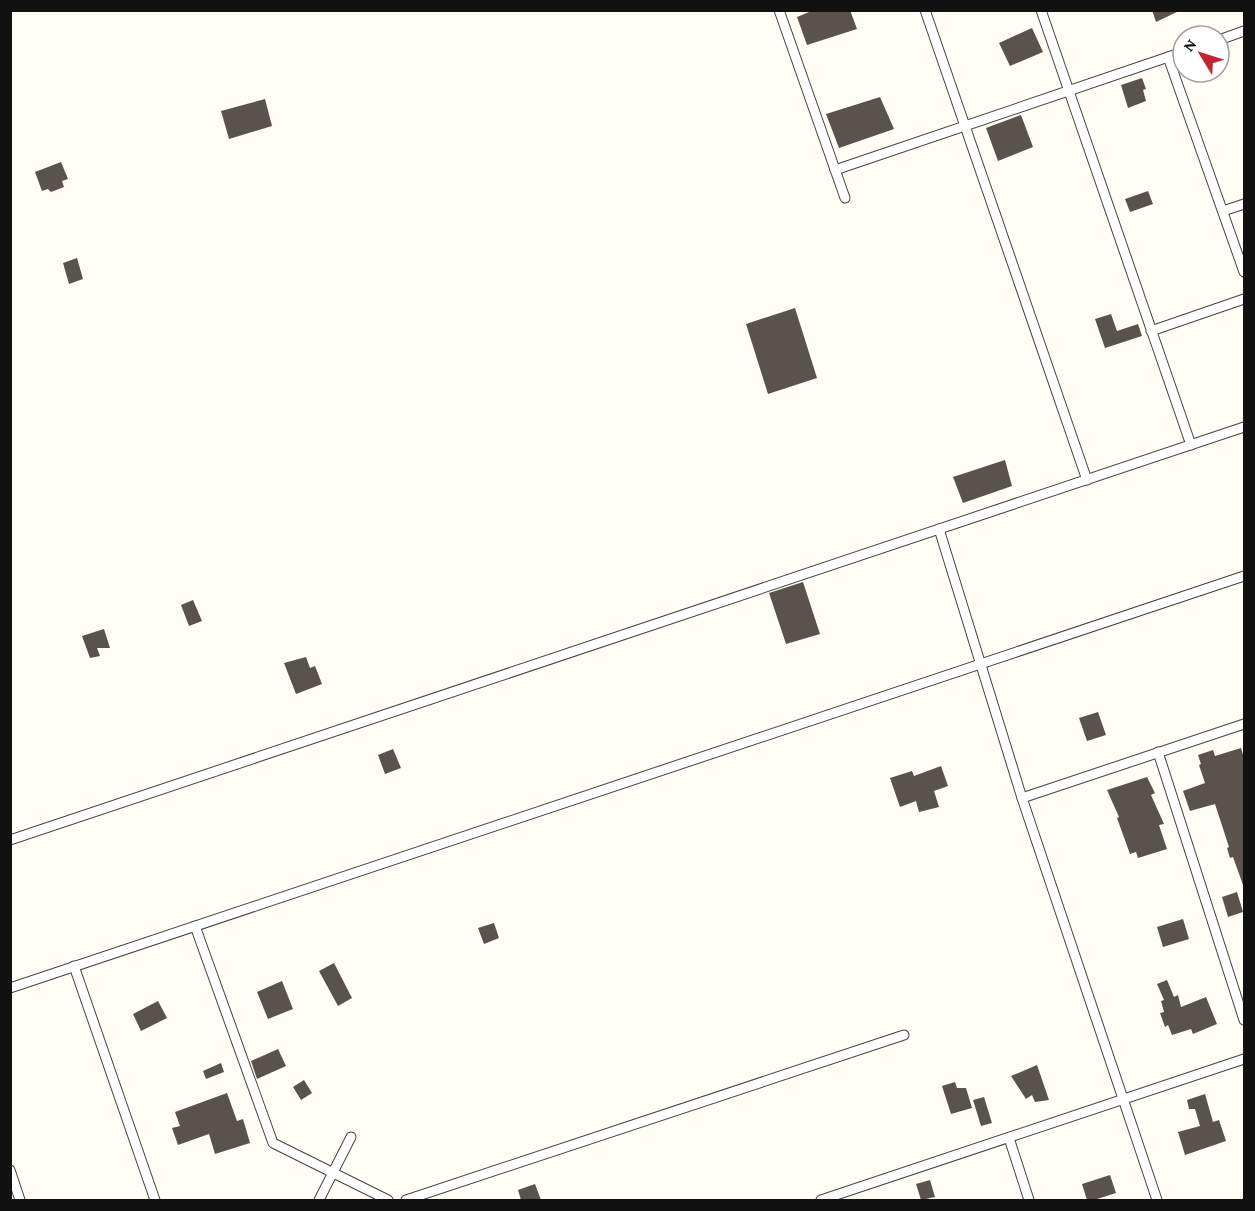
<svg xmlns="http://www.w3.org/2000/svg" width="1255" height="1211" viewBox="0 0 1255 1211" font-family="'Crimson Pro',serif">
  <rect width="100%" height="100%" fill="#fffdf5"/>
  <g fill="#5a524d">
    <polygon points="814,10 850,10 857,29 807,45 797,17"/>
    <polygon points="1152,10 1181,10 1156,22"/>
    <polygon points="1032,28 1043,52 1010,66 999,43"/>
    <polygon points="1142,78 1146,89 1143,90 1146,101 1128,108 1121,85"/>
    <polygon points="880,97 894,129 839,148 826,114"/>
    <polygon points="265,99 272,126 229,139 221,111"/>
    <polygon points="1021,115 1033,147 998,161 986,128"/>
    <polygon points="61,162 68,179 62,181 64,187 51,192 48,189 42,191 35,172"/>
    <polygon points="1148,191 1153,204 1130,212 1125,199"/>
    <polygon points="77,258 83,279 69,284 63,263"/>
    <polygon points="795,308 817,378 768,394 746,324"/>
    <polygon points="1111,314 1117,331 1138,324 1142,336 1105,348 1095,319"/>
    <polygon points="1005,460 1012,486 963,503 953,477"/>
    <polygon points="803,582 820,634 786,644 769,593"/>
    <polygon points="193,600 202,621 189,626 181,605"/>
    <polygon points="104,629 110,648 97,648 100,656 90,658 82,636"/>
    <polygon points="306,657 310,668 315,666 322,684 296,694 284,663"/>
    <polygon points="1098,712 1106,735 1087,741 1079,718"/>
    <polygon points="1241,748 1245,761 1245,885 1243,885 1233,857 1230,858 1227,848 1229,847 1215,804 1190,811 1183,791 1205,783 1199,765 1201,764 1198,755 1213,750 1215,756"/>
    <polygon points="393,749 401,768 385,774 378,755"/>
    <polygon points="941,766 948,786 934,791 939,807 919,812 916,801 900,807 890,778 912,771 914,776"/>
    <polygon points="1147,777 1155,793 1151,795 1164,824 1159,825 1167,849 1138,858 1136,852 1130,854 1117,818 1119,817 1107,790"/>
    <polygon points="1237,892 1243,912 1228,917 1222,897"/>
    <polygon points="1183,919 1189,939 1163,947 1157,927"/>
    <polygon points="494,923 499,938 484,944 478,928"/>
    <polygon points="334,963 352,998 338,1006 319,971"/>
    <polygon points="1167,980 1174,997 1178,995 1181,1007 1206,997 1217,1024 1193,1034 1191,1029 1172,1035 1168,1025 1165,1027 1160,1013 1164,1012 1161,1001 1164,1000 1157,984"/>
    <polygon points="282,981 293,1009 268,1019 257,992"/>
    <polygon points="158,1001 167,1018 141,1031 133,1014"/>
    <polygon points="278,1049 286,1066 257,1079 251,1061"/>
    <polygon points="221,1063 224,1072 206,1079 203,1071"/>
    <polygon points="1037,1065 1049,1100 1035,1102 1032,1095 1026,1099 1011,1076"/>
    <polygon points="304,1080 312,1093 301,1100 293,1087"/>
    <polygon points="955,1082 957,1088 966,1088 972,1108 951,1114 942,1086"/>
    <polygon points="227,1093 237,1121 243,1119 250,1143 215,1154 209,1134 178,1145 172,1128 180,1126 175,1112"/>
    <polygon points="1205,1094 1213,1122 1219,1120 1226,1141 1185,1155 1178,1132 1200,1126 1195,1109 1189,1109 1187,1100"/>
    <polygon points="984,1097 992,1123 981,1126 973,1100"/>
    <polygon points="1110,1175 1116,1193 1094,1200 1087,1200 1082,1184"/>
    <polygon points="930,1180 935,1197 921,1200 916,1184"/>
    <polygon points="535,1184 541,1200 521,1200 518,1190"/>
  </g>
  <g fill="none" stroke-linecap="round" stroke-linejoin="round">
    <defs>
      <g id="street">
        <polyline points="779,10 845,198"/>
        <polyline points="925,10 1087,480"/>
        <polyline points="1041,10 1191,445"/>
        <polyline points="1219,40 1244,31"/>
        <polyline points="1168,57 1244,272"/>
        <polyline points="835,170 1183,52"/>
        <polyline points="1223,211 1244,204"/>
        <polyline points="1151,331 1244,299"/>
        <polyline points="939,529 1022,798 1157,1200"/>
        <polyline points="1158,752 1244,1020"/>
        <polyline points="1022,798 1244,724"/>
        <polyline points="10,840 1244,427"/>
        <polyline points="195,926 273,1143 388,1200"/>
        <polyline points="74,966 155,1200"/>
        <polyline points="10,988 1244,576"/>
        <polyline points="1009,1138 1029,1200"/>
        <polyline points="10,1170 20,1200"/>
        <polyline points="319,1200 351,1137"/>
        <polyline points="406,1200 904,1035"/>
        <polyline points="821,1200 1244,1059"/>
      </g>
    </defs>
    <use href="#street" stroke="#444" stroke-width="11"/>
    <use href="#street" stroke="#fff" stroke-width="9"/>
  </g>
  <rect width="1255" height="1211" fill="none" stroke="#111111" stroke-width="24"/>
  <g transform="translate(1201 54) rotate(308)"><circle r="28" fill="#ffffff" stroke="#a0a0a0" stroke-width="1.5"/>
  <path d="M0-4.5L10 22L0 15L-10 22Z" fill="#c4262e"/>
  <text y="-9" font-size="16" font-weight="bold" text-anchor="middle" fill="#111111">N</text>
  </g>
</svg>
